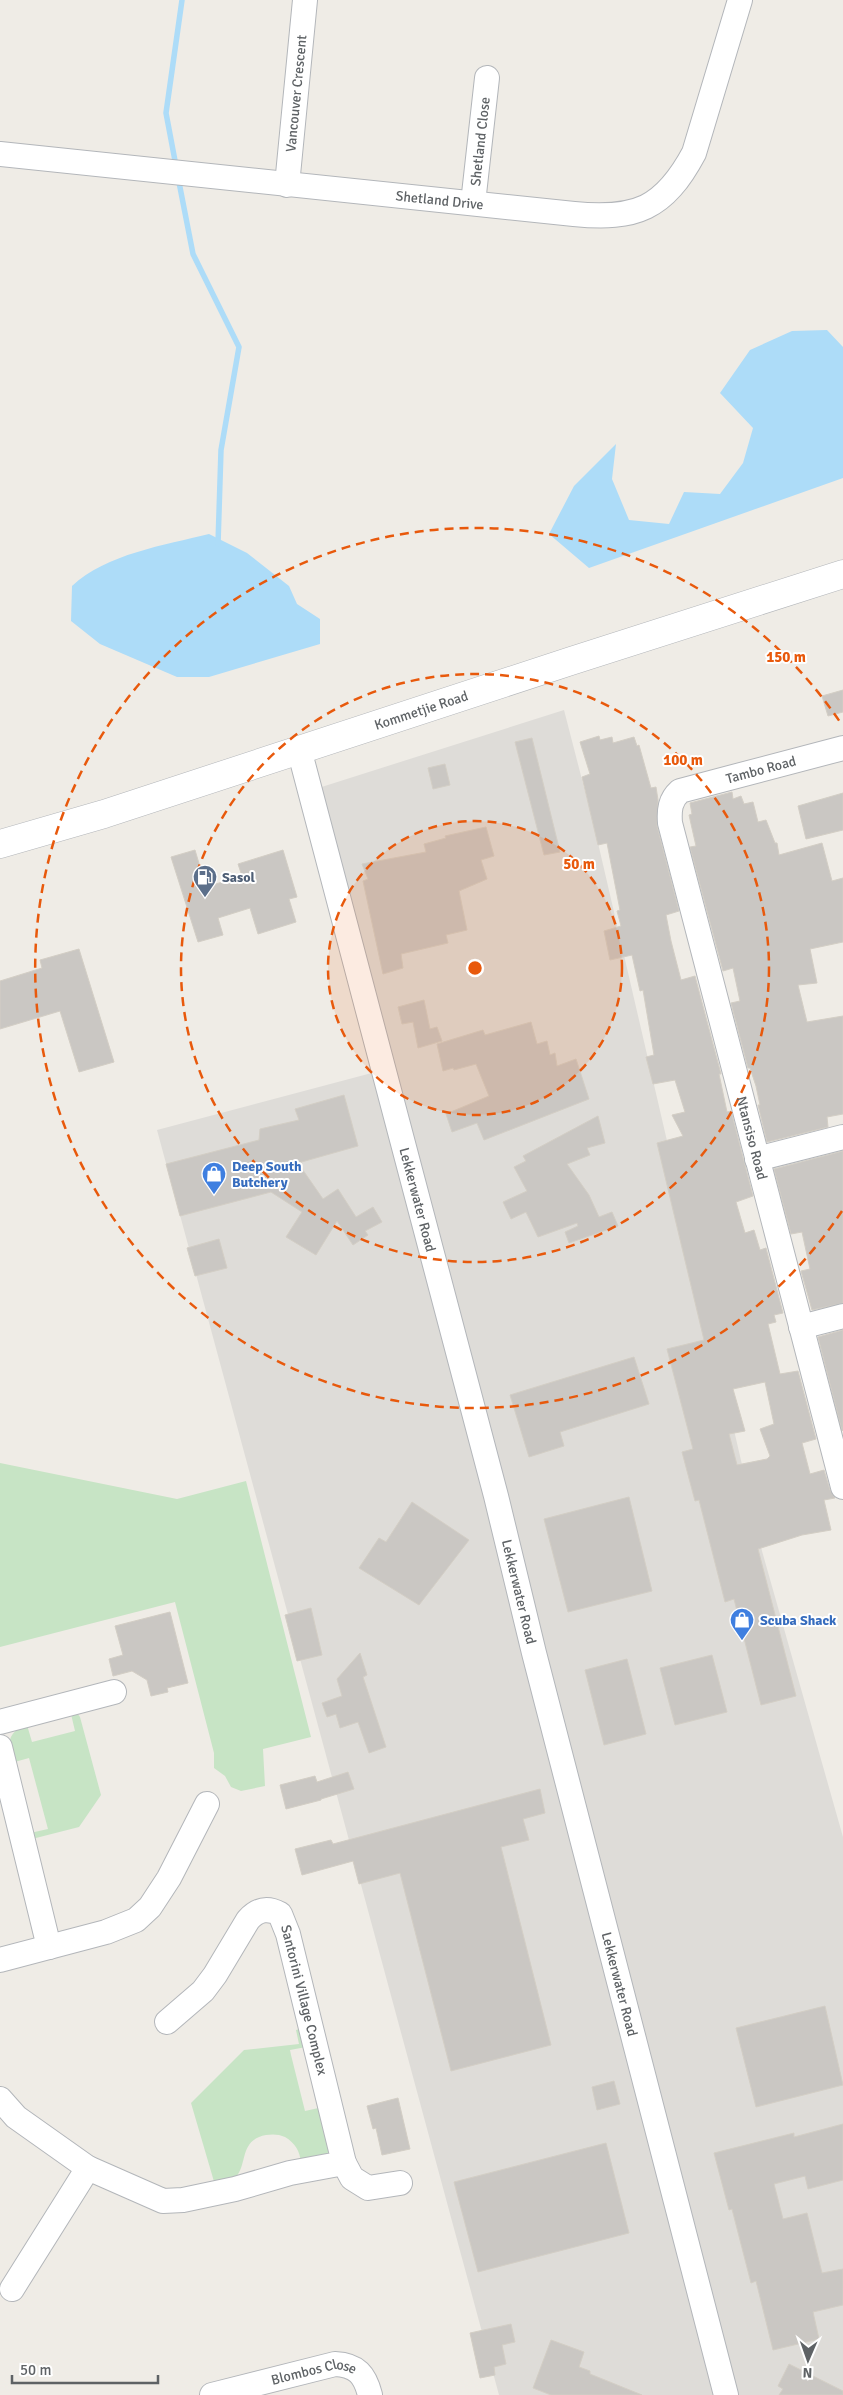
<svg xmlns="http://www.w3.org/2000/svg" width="843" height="2395" viewBox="0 0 843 2395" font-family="Signika,sans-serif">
  <rect width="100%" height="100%" fill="#efece6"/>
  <polygon fill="#dedcd8" points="564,710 595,830 762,1551 843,1837 843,2395 499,2395 157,1130 383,1070 309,791"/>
  <g fill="#c7e4c5">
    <polygon points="0,1463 177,1499 246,1481 311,1737 263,1749 265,1786 241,1791 231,1787 225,1776 214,1768 214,1753 175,1602 0,1647"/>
    <path d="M77,1713L80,1717L101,1795L79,1827L32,1839L30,1833L48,1829L29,1758L11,1763C7,1745 7,1731 27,1725L32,1742L75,1731L71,1714Z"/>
    <path d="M302,2028L306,2047L290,2050L291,2055L305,2111L323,2107L333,2147L328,2157L301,2163C300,2151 295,2143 285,2137C279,2134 272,2134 266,2135C239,2140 248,2163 236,2177L215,2185L191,2103L244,2050L299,2044L296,2030Z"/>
  </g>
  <g fill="#addcf8">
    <polygon points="827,330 843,347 843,478 589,568 549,534 574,486 616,444 612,479 629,520 669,524 684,492 720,494 743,463 753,428 720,393 750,350 792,331"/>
    <path d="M209,534L247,553L289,586L297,604L320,619V644L209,677H177L100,644L71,621L72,586C106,554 165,545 209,534Z"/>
  </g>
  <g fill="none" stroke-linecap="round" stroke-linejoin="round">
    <g stroke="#addcf8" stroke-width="5.5">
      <polyline points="176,166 166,113 182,0"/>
      <polyline points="178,177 193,254 239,347 221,450 218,544"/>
    </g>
  </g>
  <g fill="#cac7c3" stroke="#d3cec5" fill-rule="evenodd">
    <polygon points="843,690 843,712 828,716 822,696"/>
    <path d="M599,736L600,740L612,737L613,743L634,737L637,746L639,745L651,788L656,787L658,800L657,826L679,911L666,915L671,941L681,980L695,976L721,1074H719L727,1112L731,1111L753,1196L736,1202L745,1233L754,1230L760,1250L766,1248L783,1313L774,1315L776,1322L768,1324L780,1374L798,1371L816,1439L802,1443L810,1474L824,1470L830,1490L835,1498L824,1500L831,1530L802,1535L758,1549L796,1696L761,1705L734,1599L725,1602L699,1500L695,1501L682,1452L693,1449L667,1349L704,1340L657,1143L683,1136L672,1115L685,1112L675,1080L653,1084L646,1057L654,1055L643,990L640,991L632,955L610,960L604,931L621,926L617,911L620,910L607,843L598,845L582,777L590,774L580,742ZM765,1382L774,1424L760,1429L770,1456L767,1459L737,1465L729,1434L745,1431L733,1389Z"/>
    <polygon points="532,738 560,852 544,855 515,742"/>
    <polygon points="445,764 450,785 433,789 428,768"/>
    <polygon points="732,792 733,799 741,796 744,804 753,802 758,822 766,820 775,843 777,843 779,855 822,843 832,881 843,878 843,942 810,949 817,983 798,985 807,1022 843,1016 843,1114 827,1117 828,1127 767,1142 758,1105 760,1105 756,1086 750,1068 748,1068 731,1003 740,1001 733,968 723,971 690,847 696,846 689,815 692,814 690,803"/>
    <polygon points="843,793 843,830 806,839 798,806"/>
    <polygon points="486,827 494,856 481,860 487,879 459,891 467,930 446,935 448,943 401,954 403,968 383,974 363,881 368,879 362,864 426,852 424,844 446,838 445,836"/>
    <polygon points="195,850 206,887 242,876 238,864 283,850 297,897 289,899 296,922 258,934 250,908 218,918 223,935 198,942 171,857"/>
    <polygon points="79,949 114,1062 79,1072 60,1011 0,1029 0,981 42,968 40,960"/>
    <polygon points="424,1000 430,1029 437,1027 442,1041 418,1048 413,1022 402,1024 398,1007"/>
    <polygon points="531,1022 537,1044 547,1041 550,1055 555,1053 557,1066 576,1059 589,1099 484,1140 477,1123 452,1132 446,1114 489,1096 476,1064 454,1070 453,1068 443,1071 437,1044 483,1030 485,1035"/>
    <polygon points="344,1095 358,1146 298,1163 323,1199 338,1189 356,1217 373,1207 382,1222 365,1231 368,1235 353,1245 337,1221 316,1255 286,1237 302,1212 271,1192 180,1216 166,1164 259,1140 260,1129 299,1120 295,1109"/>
    <polygon points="598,1116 605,1143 587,1148 590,1155 567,1164 589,1195 599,1217 612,1212 618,1226 569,1243 565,1232 578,1226 577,1223 538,1237 526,1212 511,1219 503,1202 527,1191 514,1167 526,1161 523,1156"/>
    <polygon points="843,1151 843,1303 812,1310 801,1271 810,1269 802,1232 791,1234 774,1169"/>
    <polygon points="219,1239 227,1268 195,1276 187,1248"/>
    <polygon points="843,1330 843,1430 842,1431 818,1337"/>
    <polygon points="634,1357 649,1404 560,1432 564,1446 529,1457 510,1395"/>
    <polygon points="629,1497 652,1591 568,1612 544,1519"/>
    <polygon points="412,1502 469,1540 419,1605 359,1568 379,1538 386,1542"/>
    <polygon points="311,1608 322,1655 297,1661 285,1615"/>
    <polygon points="170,1612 188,1683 167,1688 168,1692 151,1696 147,1680 132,1671 113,1676 109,1659 123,1655 115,1626"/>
    <polygon points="360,1653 367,1675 363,1677 386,1747 369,1753 358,1722 340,1728 336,1714 327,1717 322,1703 342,1696 337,1679"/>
    <polygon points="712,1655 727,1712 675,1725 660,1668"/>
    <polygon points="627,1659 646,1734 604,1745 585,1670"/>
    <polygon points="348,1772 354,1789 321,1799 321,1800 286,1809 280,1785 315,1776 317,1782"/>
    <polygon points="540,1789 545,1813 523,1819 529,1840 501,1847 551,2045 451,2071 400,1873 359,1884 353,1861 302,1875 295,1849 331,1840 333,1844"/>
    <polygon points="825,2006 843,2085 756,2107 736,2028"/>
    <polygon points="614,2081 620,2104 597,2110 592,2087"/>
    <polygon points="398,2098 410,2149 382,2155 376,2128 373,2129 367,2106"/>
    <polygon points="843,2124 843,2180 808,2189 805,2176 774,2184 783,2219 807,2213 822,2273 843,2269 843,2305 813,2312 819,2339 773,2350 756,2281 751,2283 732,2209 729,2210 714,2153 794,2133 794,2137"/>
    <polygon points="606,2143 629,2233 478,2272 454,2182"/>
    <polygon points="511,2324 515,2342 502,2345 506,2364 494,2367 495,2375 480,2378 470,2333"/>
    <polygon points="551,2340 584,2352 579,2367 590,2371 590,2374 642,2395 551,2395 533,2388"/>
    <polygon points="789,2364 843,2391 843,2395 779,2395 783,2389 778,2386"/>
  </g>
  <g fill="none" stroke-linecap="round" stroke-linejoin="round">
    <defs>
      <g id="minor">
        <path id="s1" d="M0,154L574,214C636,220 664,209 694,153L740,0"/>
        <path id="s2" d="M287,185L305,0"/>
        <path id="s3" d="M473,203L487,78"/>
        <path id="s4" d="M843,748L680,791C670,800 669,810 670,823L843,1487"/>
        <path id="s5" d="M299,749L496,1496L534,1653L726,2395"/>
        <polyline points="757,1159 843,1137"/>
        <polyline points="801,1327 843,1316"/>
        <polyline points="0,1722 114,1692"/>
        <polyline points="0,1747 49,1947"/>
        <polyline points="0,1960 106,1932 136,1920 150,1907 169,1878 207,1804"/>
        <path d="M0,2099L16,2117L88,2168L163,2201L183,2200L235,2189L290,2173L344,2163L288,1934L280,1914C267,1907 257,1910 248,1920L215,1975L203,1991L167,2022"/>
        <polyline points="344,2163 352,2178 368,2188 400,2183"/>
        <polyline points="12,2289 88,2168"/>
        <path id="s6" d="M212,2395L335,2364C357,2365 365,2375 370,2395"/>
      </g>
      <g id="secondary">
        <path id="s7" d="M0,844L104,814L571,661L843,574"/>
      </g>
    </defs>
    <use href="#minor" stroke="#b3b6ba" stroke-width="26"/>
    <use href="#secondary" stroke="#b3b6ba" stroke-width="29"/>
    <use href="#minor" stroke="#fff" stroke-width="24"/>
    <use href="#secondary" stroke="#fff" stroke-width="28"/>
  </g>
  <circle cx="475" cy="968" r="147" fill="#e8590c" fill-opacity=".12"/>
  <g fill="none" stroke="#e8590c" stroke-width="2.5" stroke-dasharray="9 6">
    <circle cx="475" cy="968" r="147"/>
    <circle cx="475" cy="968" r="294"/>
    <path d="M842 1211A440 440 0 1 1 842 725"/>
  </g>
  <defs>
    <symbol id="fuel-pin" viewBox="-11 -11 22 30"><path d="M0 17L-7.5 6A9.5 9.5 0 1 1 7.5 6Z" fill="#5c6f8a" stroke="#fff"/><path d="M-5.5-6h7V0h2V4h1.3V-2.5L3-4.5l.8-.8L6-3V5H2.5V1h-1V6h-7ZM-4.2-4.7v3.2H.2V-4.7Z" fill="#fff"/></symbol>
    <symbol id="shop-pin" viewBox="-11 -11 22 30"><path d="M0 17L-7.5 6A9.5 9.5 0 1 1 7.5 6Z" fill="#3f7fe0" stroke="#fff"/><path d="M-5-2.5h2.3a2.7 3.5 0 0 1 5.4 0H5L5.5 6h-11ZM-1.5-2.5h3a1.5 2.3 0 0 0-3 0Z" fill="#fff"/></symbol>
  </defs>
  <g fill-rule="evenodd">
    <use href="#fuel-pin" x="191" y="863" width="28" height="38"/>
    <use href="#shop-pin" x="200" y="1160" width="28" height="38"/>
    <use href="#shop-pin" x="728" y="1606" width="28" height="38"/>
  </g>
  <g text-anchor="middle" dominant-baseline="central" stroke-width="4" stroke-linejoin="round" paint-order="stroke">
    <g font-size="14" fill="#5e6265" stroke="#fff">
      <text stroke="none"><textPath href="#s2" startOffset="92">Vancouver Crescent</textPath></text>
      <text stroke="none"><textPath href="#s3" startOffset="62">Shetland Close</textPath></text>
      <text stroke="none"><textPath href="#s1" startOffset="442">Shetland Drive</textPath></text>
      <text stroke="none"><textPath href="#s7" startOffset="442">Kommetjie Road</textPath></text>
      <text transform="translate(761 770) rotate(-15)">Tambo Road</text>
      <text stroke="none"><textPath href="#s4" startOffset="529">Ntansiso Road</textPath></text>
      <text stroke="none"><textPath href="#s5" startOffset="466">Lekkerwater Road</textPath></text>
      <text stroke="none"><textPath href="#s5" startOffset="871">Lekkerwater Road</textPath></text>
      <text stroke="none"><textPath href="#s5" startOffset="1276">Lekkerwater Road</textPath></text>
      <text transform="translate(304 2000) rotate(76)">Santorini Village Complex</text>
      <text stroke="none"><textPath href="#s6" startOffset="105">Blombos Close</textPath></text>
    </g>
    <g font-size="14" font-weight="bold" fill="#4e5e75" stroke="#fff" text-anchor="start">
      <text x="222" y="877">Sasol</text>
    </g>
    <g font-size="14" font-weight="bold" fill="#366cbe" stroke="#fff" text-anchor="start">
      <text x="232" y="1166">Deep South<tspan x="232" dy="16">Butchery</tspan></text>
      <text x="760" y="1620">Scuba Shack</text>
    </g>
  </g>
  <circle cx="475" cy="968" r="8" fill="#e8590c" stroke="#fff" stroke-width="2.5"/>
  <g font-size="15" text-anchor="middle" font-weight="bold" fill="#e8590c" stroke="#fff" stroke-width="4" stroke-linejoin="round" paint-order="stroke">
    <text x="786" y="662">150 m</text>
    <text x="683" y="765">100 m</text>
    <text x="579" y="869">50 m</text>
  </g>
  <g transform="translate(808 2360) rotate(182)" stroke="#ffffff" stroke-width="4" paint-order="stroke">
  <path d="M0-4L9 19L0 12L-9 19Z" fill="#5e6265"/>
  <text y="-8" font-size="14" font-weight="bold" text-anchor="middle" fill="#5e6265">N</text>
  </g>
  <path d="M12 2375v8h146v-8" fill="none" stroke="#5e6265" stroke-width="2.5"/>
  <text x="20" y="2375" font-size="15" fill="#5e6265" stroke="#ffffff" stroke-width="4" paint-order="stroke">50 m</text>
</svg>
